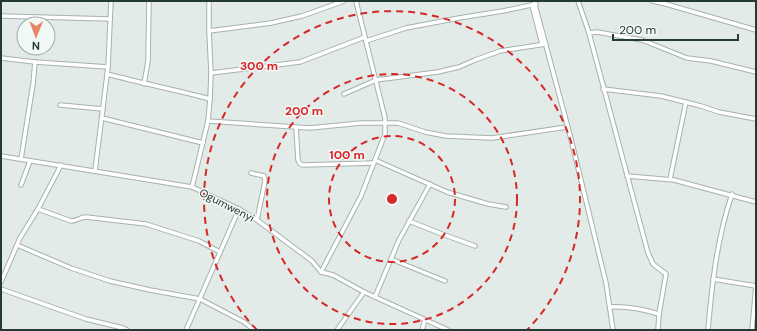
<svg xmlns="http://www.w3.org/2000/svg" width="757" height="331" viewBox="0 0 757 331" font-family="'DM Sans',sans-serif">
  <rect width="100%" height="100%" fill="#e2ebe7"/>
  <g fill="none" stroke-linecap="round" stroke-linejoin="round">
    <defs>
      <g id="minor">
        <polyline points="534,1 570,135 606,283 613,330"/>
        <polyline points="578,1 589,33 648,253 653,264 666,274 659,314 658,330"/>
        <polyline points="652,1 666,4 756,30"/>
        <polyline points="532,5 542,44"/>
        <polyline points="1,16 110,19"/>
        <polyline points="209,31 271,23 302,16 344,1"/>
        <polyline points="589,33 597,32 642,40 687,58 711,61 756,72"/>
        <polyline points="366,41 406,28 459,18 503,11 536,4"/>
        <polyline points="1,58 35,62 108,67"/>
        <polyline points="211,73 300,62 365,37"/>
        <path d="M107,74C141,83 176,90 210,99"/>
        <polyline points="144,84 148,61 149,1"/>
        <polyline points="603,89 661,96 701,106 719,112 756,119"/>
        <polyline points="344,94 376,80 438,72 459,67 475,60 500,51 546,44"/>
        <polyline points="60,105 103,109"/>
        <polyline points="102,118 203,143"/>
        <polyline points="208,121 310,128 361,123 398,123 425,132 446,136 492,138 567,127"/>
        <polyline points="296,127 298,160 300,164 303,165 374,163"/>
        <polyline points="1,156 192,187 239,209 257,220 312,261 321,272 333,275 364,292 448,330"/>
        <polyline points="21,159 33,84 35,62"/>
        <polyline points="375,160 447,192 488,204 506,207"/>
        <polyline points="95,171 108,67 111,1"/>
        <polyline points="251,173 264,176 265,181 257,220"/>
        <polyline points="627,176 674,180 756,202"/>
        <polyline points="670,179 686,102"/>
        <polyline points="21,185 30,161"/>
        <polyline points="192,187 208,121 210,99 211,73 209,31 209,1"/>
        <path d="M38,209L71,221C77,221 80,217 86,217L146,224L199,241L220,252"/>
        <polyline points="409,221 442,234 475,246"/>
        <polyline points="17,245 71,268 110,281 150,290 200,299 244,322 254,330"/>
        <polyline points="391,259 445,281"/>
        <polyline points="321,272 361,196 385,134 385,118 356,1"/>
        <polyline points="713,279 756,286"/>
        <polyline points="1,282 20,238 38,209 61,165"/>
        <polyline points="1,289 86,319 123,328 127,330"/>
        <polyline points="375,297 399,240 430,184"/>
        <path d="M610,307C628,306 642,309 659,314"/>
        <polyline points="186,330 239,209"/>
        <polyline points="337,330 364,292"/>
        <polyline points="422,330 425,320"/>
        <path d="M708,330C712,284 717,238 732,194"/>
        <polyline points="752,330 756,285"/>
      </g>
    </defs>
    <use href="#minor" stroke="#a5b2ae" stroke-width="5.5"/>
    <use href="#minor" stroke="#fff" stroke-width="3.5"/>
  </g>
  <g fill="none" stroke="#d62828" stroke-width="2" stroke-dasharray="7 5">
    <circle cx="392" cy="199" r="63"/>
    <circle cx="392" cy="199" r="125"/>
    <path d="M257 330A188 188 0 1 1 527 330"/>
  </g>
  <g text-anchor="middle" dominant-baseline="central" stroke-width="3" stroke-linejoin="round" paint-order="stroke">
    <g font-size="11" fill="#233a35" stroke="#f2f8f5">
      <text transform="translate(227 205) rotate(27)">Ogumwenyi</text>
    </g>
  </g>
  <circle cx="392" cy="199" r="6" fill="#d62828" stroke="#f2f8f5" stroke-width="2"/>
  <g font-size="12" text-anchor="middle" font-weight="bold" fill="#d62828" stroke="#f2f8f5" stroke-width="3" stroke-linejoin="round" paint-order="stroke">
    <text x="259" y="70">300 m</text>
    <text x="304" y="115">200 m</text>
    <text x="347" y="159">100 m</text>
  </g>
  <rect width="757" height="331" fill="none" stroke="#233a35" stroke-width="4"/>
  <g transform="translate(36 36) rotate(181)"><circle r="19" fill="#f2f8f5" stroke="#9faca8"/>
  <path d="M0-3L7 15L0 10L-7 15Z" fill="#e78664"/>
  <text y="-6" font-size="11" font-weight="bold" text-anchor="middle" fill="#233a35">N</text>
  </g>
  <path d="M613 34v6h125v-6" fill="none" stroke="#233a35" stroke-width="2"/>
  <text x="619" y="34" font-size="12" fill="#233a35" stroke="#f2f8f5" stroke-width="3" paint-order="stroke">200 m</text>
</svg>
